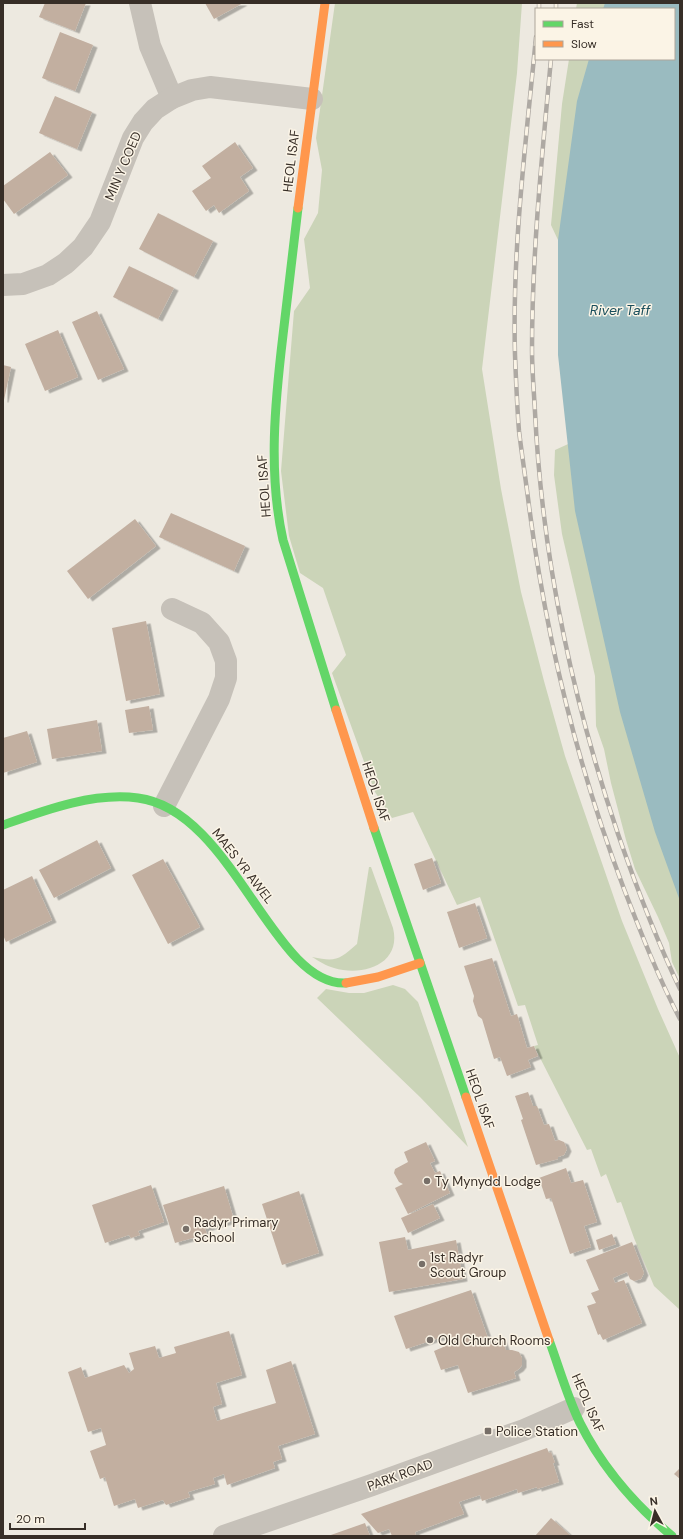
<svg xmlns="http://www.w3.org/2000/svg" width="683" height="1539" viewBox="0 0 683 1539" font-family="'DM Sans',sans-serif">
  <defs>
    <filter id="shadow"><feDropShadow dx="4.5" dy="2.5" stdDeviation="0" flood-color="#0004"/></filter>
  </defs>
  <rect width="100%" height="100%" fill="#ede9e0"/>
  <g fill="#cbd4b8">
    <polygon points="335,3 522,3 517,73 482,369 501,489 521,592 544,681 565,756 622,921 658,1009 680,1058 680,1310 654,1286 634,1238 621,1202 617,1203 606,1174 601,1177 591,1149 587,1150 534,1046 538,1045 525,1005 518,1006 480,897 457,905 413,812 392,818 375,792 332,673 346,655 323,588 300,573 289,536 281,471 294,311 310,288 304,239 318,213 322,170 316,138"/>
    <polygon points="577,3 622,3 620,9 576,9"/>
    <polygon points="569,59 606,59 572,225 558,240 551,225 562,104"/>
    <polygon points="577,440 680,879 680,979 672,962 669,943 658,917 635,869 626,840 611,783 604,749 596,726 595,676 562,534 554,475 555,450"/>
    <path d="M369,867H371L393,928C402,964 363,977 334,968C326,966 319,961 312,957C336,962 339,960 357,944Z"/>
    <polygon points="393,985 405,989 418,1002 468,1147 420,1097 317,998 326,989 349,993 364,993"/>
  </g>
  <polygon fill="#9abbc0" points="605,3 680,3 680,901 655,832 620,712 575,511 558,355 558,240 577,101 589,59 674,59 674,9 603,9"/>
  <g fill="#c2afa0" filter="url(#shadow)">
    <polygon points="45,3 86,3 75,31 39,17"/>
    <polygon points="205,3 243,3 214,19"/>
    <polygon points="60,32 93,45 75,91 42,78"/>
    <polygon points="55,96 92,112 77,149 39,133"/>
    <polygon points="235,142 253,168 240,177 249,191 219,213 214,205 206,211 192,191 211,178 202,166"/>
    <polygon points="50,152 68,175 14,214 3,199 3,186"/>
    <polygon points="158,213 213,241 194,277 139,249"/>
    <polygon points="129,266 174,288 158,319 113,297"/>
    <polygon points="97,311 124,369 98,380 72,322"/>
    <polygon points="58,330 78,377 45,391 25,344"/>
    <polygon points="3,365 11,367 4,400 3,400"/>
    <polygon points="171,513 245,546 234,571 159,537"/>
    <polygon points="135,519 156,546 88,599 67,571"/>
    <polygon points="146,621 160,694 126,701 112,628"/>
    <polygon points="149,706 153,730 129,733 125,710"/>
    <polygon points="97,720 102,751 52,759 47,729"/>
    <polygon points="27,731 37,762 3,773 3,738"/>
    <polygon points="97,840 111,868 54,898 39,870"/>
    <polygon points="432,858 441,883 423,890 414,864"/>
    <polygon points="163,859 200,927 168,944 132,875"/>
    <polygon points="32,876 52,920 6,942 3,935 3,890"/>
    <polygon points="475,903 487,938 459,948 447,912"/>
    <polygon points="492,958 511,1016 517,1014 527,1048 534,1046 538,1056 528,1060 531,1067 507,1076 500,1057 494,1059 482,1019 478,1016 473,1001 474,996 464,966"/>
    <polygon points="528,1092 533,1106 537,1106 544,1125 549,1124 555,1141 559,1140 564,1142 567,1149 564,1155 558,1157 558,1159 536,1165 521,1120 523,1119 515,1096"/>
    <polygon points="426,1142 435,1161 430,1163 435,1173 440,1171 450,1193 408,1214 395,1188 403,1184 399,1182 394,1173 395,1169 408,1162 404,1152"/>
    <polygon points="566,1168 571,1183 583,1180 597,1222 584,1226 591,1247 570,1254 551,1198 546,1199 539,1178"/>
    <polygon points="151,1185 164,1222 138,1231 140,1235 131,1238 129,1235 105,1243 92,1205"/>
    <polygon points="224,1186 234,1220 205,1229 207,1234 175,1243 163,1205"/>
    <polygon points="299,1191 319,1253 282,1265 262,1204"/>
    <polygon points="433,1204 440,1218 408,1233 401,1218"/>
    <polygon points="612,1234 616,1244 599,1250 596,1240"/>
    <polygon points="405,1237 408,1250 456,1240 463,1279 389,1292 379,1242"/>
    <polygon points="632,1242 644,1273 641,1279 634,1281 630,1279 627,1272 613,1278 615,1283 624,1280 642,1323 603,1340 600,1334 598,1335 587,1306 596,1303 591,1293 599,1290 586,1260"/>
    <polygon points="471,1290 490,1344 502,1339 506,1350 512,1350 519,1352 522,1358 522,1365 519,1369 514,1372 516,1378 468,1393 458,1365 441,1370 434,1351 448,1345 445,1336 406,1349 394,1316"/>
    <polygon points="229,1331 242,1375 216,1383 222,1404 213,1407 217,1421 276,1403 266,1370 291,1361 315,1434 278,1446 282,1459 273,1462 275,1468 227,1485 224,1474 213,1478 215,1484 188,1492 190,1497 166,1505 163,1500 138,1508 135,1499 114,1506 105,1477 100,1479 90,1451 106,1445 101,1428 88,1432 68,1372 81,1367 85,1378 124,1365 129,1373 134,1369 129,1353 155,1346 159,1358 176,1353 174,1347"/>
    <polygon points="547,1448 549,1453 551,1452 555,1463 553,1463 559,1482 537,1489 537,1487 518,1493 517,1489 482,1501 480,1495 459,1502 464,1514 415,1532 416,1536 392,1536 389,1529 378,1533 361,1514"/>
    <polygon points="680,1468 680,1479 674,1474"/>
    <polygon points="551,1518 571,1536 535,1536"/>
    <polygon points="365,1523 370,1536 328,1536"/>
  </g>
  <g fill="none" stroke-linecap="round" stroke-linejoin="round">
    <g stroke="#c6c1b9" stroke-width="22">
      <polyline points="140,3 150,46 172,98"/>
      <polyline points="3,285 23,284 48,275 66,263 83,247 100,222 133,138 143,122 155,109 172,98 192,90 210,87 312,99"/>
      <polyline points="164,806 219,699 226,678 226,661 219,642 202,623 172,609"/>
      <polyline points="224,1536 372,1485 524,1430 574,1408"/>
    </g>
    <g stroke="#63d668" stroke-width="9">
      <path d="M298,208C293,250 288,293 283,335C275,402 268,473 283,540L336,710"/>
      <path d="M3,825C45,810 93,792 138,798C233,810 273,987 346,983"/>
      <polyline points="374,828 466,1097"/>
      <path d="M549,1340C559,1367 567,1396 580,1423C602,1467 634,1504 672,1536"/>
    </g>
    <g stroke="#ff974d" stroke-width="9">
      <polyline points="298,208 325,3"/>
      <polyline points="336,710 374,828"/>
      <polyline points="346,983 378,977 420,963"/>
      <polyline points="466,1097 549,1340"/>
    </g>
    <defs>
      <g id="rail">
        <polyline points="539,9 539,3"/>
        <polyline points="556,9 556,3"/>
        <path d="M536,37C526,142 512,249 515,355C516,380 517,406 519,431C522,456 526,481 529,506C546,637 577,765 624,889C641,933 658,977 680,1019"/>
        <path d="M551,59C542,156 532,253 532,350C532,371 534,392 535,412C542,556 572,698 618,834C636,886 656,939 680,989"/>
      </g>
    </defs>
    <use href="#rail" stroke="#aea9a3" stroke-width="4.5"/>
    <use href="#rail" stroke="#fbf4e6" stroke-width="3" stroke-dasharray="9" stroke-linecap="butt"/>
  </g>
  <g fill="#776f68" stroke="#fbf4e6" stroke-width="1.5">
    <circle cx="427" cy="1181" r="4"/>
    <circle cx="186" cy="1229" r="4"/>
    <circle cx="422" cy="1264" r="4"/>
    <circle cx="430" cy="1340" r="4"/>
    <rect x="484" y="1427" width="8" height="8" rx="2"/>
  </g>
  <g text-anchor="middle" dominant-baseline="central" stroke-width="3" stroke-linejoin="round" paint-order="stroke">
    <g font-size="13" fill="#372e27" stroke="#fbf4e6">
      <text transform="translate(291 161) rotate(-83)">HEOL ISAF</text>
      <text transform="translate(123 166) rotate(-67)">MIN Y COED</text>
      <text transform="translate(264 486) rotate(-94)">HEOL ISAF</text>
      <text transform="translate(376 792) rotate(72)">HEOL ISAF</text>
      <text transform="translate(243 866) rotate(52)">MAES YR AWEL</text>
      <text transform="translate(480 1099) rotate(71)">HEOL ISAF</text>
      <text transform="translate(588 1403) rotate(67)">HEOL ISAF</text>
      <text transform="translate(400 1475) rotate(-20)">PARK ROAD</text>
    </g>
    <g font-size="13" fill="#372e27" stroke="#fbf4e6" text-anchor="start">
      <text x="435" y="1181">Ty Mynydd Lodge</text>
      <text x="194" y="1222">Radyr Primary<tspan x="194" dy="15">School</tspan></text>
      <text x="430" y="1257">1st Radyr<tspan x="430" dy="15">Scout Group</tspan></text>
      <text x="438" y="1340">Old Church Rooms</text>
      <text x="496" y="1431">Police Station</text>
    </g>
    <g font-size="14" font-style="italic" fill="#194e5c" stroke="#fbf4e6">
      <text x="620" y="310">River Taff</text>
    </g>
  </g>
  <rect width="683" height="1539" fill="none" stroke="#372e27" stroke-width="8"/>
  <rect x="535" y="8" width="140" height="52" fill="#fbf4e6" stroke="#ada59a"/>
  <rect x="543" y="21" width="20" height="6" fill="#63d668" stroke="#ada59a"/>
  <text x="571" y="28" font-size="12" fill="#372e27">Fast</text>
  <rect x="543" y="41" width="20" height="6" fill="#ff974d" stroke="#ada59a"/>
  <text x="571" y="48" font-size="12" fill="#372e27">Slow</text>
  <g transform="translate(655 1511) rotate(353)" stroke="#fbf4e6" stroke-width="3" paint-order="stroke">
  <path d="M0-3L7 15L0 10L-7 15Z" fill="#372e27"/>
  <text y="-6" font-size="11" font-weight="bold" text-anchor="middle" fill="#372e27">N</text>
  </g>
  <path d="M10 1523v6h75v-6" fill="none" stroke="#372e27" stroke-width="2"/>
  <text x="16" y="1523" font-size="12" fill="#372e27" stroke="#fbf4e6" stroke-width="3" paint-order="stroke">20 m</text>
</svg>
